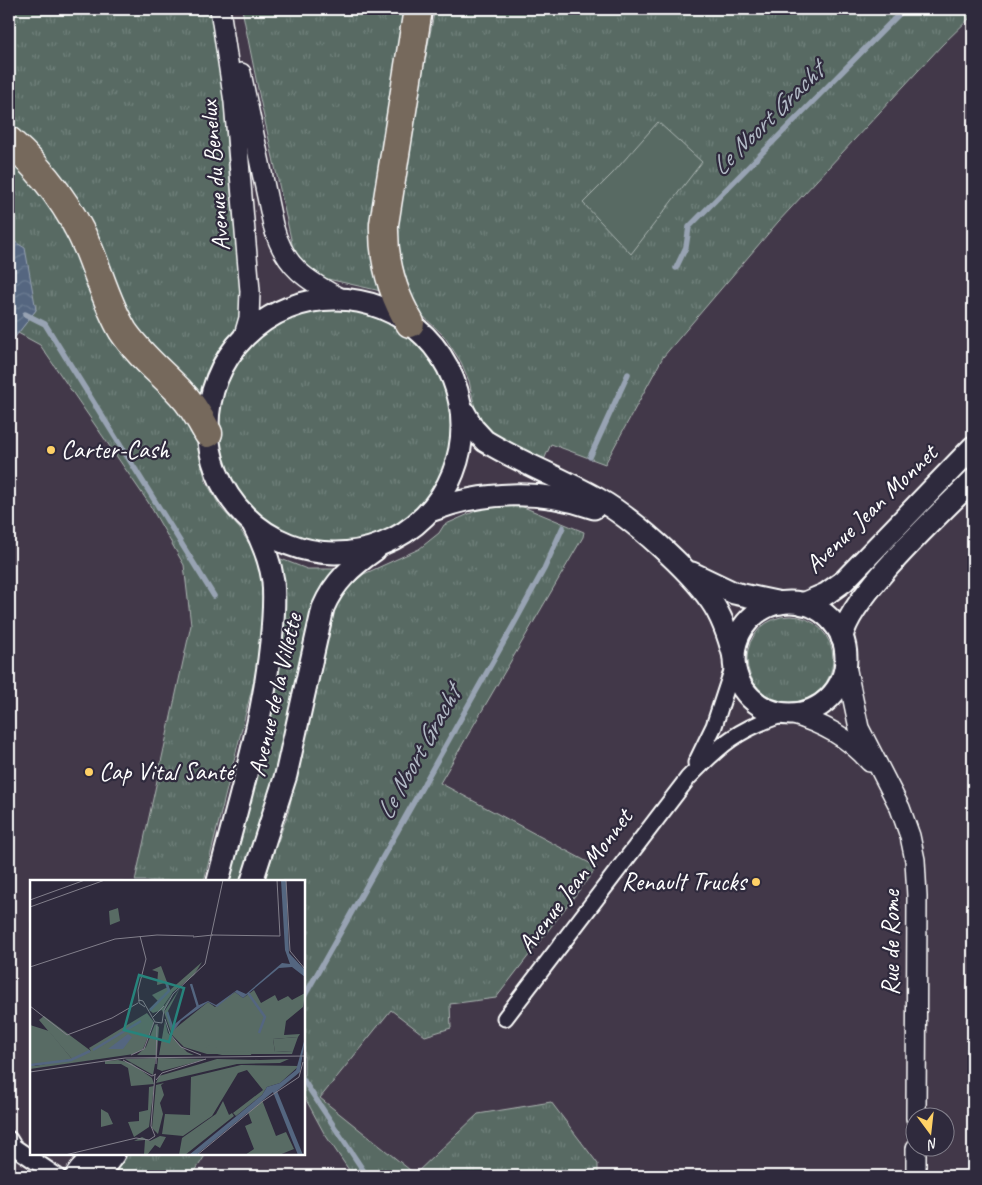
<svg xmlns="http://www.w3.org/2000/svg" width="982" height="1185" viewBox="0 0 982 1185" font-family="Caveat,sans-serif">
  <defs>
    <pattern id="grass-tufts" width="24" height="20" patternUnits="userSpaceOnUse" patternTransform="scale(1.25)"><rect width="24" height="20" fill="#586b64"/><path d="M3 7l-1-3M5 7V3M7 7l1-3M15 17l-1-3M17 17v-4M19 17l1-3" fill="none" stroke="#71817b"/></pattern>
    <pattern id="water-waves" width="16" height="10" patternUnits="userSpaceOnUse" patternTransform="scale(1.25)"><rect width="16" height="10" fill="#546680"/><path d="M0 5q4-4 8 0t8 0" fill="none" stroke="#6e7d93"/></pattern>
  </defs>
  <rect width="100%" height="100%" fill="#2f2a3d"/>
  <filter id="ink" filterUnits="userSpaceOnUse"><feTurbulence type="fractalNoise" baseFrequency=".02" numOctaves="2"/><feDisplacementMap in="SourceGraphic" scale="10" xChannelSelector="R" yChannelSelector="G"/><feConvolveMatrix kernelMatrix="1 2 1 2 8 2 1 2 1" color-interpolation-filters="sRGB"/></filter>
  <g filter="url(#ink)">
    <path fill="#433849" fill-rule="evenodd" d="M9,9H973V1176H9ZM31,881H304V1154H31ZM914,1118H944V1148H914Z"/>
    <g fill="url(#grass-tufts)" stroke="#acb5b2">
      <polygon points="9,9 211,9 221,55 228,164 242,302 237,326 214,357 206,373 200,398 139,334 9,129"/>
      <polygon points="242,9 406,9 385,292 319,277 304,264 293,248 260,99"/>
      <polygon points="435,9 973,9 973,15 942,45 778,222 663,357 605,464 551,444 543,462 486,430 476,413 469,381 461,362 444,336 420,313 414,304 401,261 397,240 397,217 401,180"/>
      <polygon points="9,161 25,175 56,215 76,253 100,316 121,352 178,407 193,429 206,482 221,508 240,529 256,555 262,572 266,600 258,664 204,881 135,881 191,625 184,565 148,502 40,345 18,333 36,310 15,242 9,231"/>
      <circle cx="335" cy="426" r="116"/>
      <polygon points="516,504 584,532 583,537 440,783 597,867 496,998 450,1004 451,1028 425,1036 391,1010 320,1098 415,1174 478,1114 551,1102 598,1164 598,1176 353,1176 324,1133 304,1096 304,881 264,881 288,813 307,731 324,622 348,587 364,574 419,549 439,533 444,525 480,509"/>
      <polygon points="281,559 307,569 340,569 317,594 302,649 269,804 245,881 226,881 284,613"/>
      <circle cx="790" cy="659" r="43"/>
      <polygon points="128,1154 206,1154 192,1176 112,1176"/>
    </g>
    <polygon fill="#586b64" stroke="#acb5b2" points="658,122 702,162 631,254 583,203 613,173"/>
    <polygon fill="url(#water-waves)" stroke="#98a3b3" points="9,231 15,242 25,248 36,310 9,345"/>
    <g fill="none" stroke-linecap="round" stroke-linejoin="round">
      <g stroke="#98a3b3" stroke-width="5.5">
        <polyline points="676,268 686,247 689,227 904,9"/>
        <polyline points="25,314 45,324 214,596"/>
        <polyline points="590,457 628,374"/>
        <polyline points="304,997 514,624 544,569 563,527"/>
        <polyline points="304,1081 367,1176"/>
      </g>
      <defs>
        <g id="minor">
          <polyline points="696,763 714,726 734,665"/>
          <path d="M505,1018L688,778C721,744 738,729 784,714"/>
          <polyline points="9,1139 14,1147 57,1176"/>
        </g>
        <g id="tertiary">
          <polyline points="220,9 234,102 250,291 249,318 243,339"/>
          <path d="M241,73L273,225C284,267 307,281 344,300"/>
          <polyline points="846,666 859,728 900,808 910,836 915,860 917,897 916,1118"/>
          <path d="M791,714C823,724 848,737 870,762"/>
          <polyline points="916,1176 916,1148"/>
        </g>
        <g id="secondary">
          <circle cx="335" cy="426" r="127"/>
          <path d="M463,410L473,428L485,441C521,463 561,478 598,499C632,518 689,569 711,601C723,618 729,637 734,657"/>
          <path d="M430,511C482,491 542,489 594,508"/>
          <polyline points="692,573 734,593 781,603"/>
          <circle cx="790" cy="658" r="56"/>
          <polyline points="803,604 826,594 844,581 973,447"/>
          <path d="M842,638C848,598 942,512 973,480"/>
          <path d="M218,881C238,803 263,723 271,642C273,622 275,602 273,581C270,560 263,543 253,524"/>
          <path d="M252,881L286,775L323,608C334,582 352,566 375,550"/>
          <polyline points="76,1176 92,1154"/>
          <polyline points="97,1176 114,1154"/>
        </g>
        <g id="motorway">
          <path d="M9,141C43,171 71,208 89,250C100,277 108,306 123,331C139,355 161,372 180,392C192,404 200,418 208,433"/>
          <path d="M410,323C392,293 383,259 384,224L418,9"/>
        </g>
      </defs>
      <use href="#minor" stroke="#fff" stroke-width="19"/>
      <use href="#tertiary" stroke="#fff" stroke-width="22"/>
      <use href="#secondary" stroke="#fff" stroke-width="25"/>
      <use href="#motorway" stroke="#fff" stroke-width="31"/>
      <use href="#minor" stroke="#2f2a3d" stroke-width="15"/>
      <use href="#tertiary" stroke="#2f2a3d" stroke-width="19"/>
      <use href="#secondary" stroke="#2f2a3d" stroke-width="21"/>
      <use href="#motorway" stroke="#76695c" stroke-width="28"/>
    </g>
  </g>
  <g fill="#ffd166" stroke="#2f2a3d" stroke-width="2">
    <circle cx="51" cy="450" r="5"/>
    <circle cx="89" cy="772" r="5"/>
    <circle cx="756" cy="882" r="5"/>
  </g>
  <g text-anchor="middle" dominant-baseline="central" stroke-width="4.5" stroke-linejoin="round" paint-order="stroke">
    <g font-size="25" fill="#fff" stroke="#2f2a3d">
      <text transform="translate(215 176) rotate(-95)">Avenue du Benelux</text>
      <text transform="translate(871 509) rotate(-44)">Avenue Jean Monnet</text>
      <text transform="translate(275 695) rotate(-77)">Avenue de la Villette</text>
      <text transform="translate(575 881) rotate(-53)">Avenue Jean Monnet</text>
      <text transform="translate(891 943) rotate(-90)">Rue de Rome</text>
    </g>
    <g font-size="25" fill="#fff" stroke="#2f2a3d" text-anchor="start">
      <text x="61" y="450">Carter-Cash</text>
      <text x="99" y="772">Cap Vital Santé</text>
      <text x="746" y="882" text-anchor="end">Renault Trucks</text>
    </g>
    <g font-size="26" font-style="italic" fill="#b2bac6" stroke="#2f2a3d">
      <text transform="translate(767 119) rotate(-45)">Le Noort Gracht</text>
      <text transform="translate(418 753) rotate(-61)">Le Noort Gracht</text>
    </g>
  </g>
  <g transform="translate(30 880)">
    <rect width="275" height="275" fill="#2f2a3d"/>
    <path d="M172,82L164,95L143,112L134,125L133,128L142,114L133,133L132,130L123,133L119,130L128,121L122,115L138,107L135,103L127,105L128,92L122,90L131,86L140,110ZM150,108L138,131L142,151L178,122L185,127L205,112L213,118L224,110L231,123L245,115L248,121L258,116L262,120L275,113L273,127L256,141L254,155L270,154L268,157L243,159L245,172L263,171L262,174H177L154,167L142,155L134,132ZM117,133L124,142L113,169L104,174L0,189V183L5,186L42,179L9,140L14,136L61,171L59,168ZM135,141L138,153L157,172L164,175H129ZM125,144L129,147L127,175H107L116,167ZM126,178L123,195L95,179ZM128,178L177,179L132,191L127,189ZM187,179L230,180L259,179L250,183L207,184L126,203L129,196ZM88,180L101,183L122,198L124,204L101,206L98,188L91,184H75V181ZM211,185L269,186L250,203L237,207L232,215L206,236L203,233L233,210L217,190L208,193L182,236L153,256L132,254L135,234L160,235L161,197ZM134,203L131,205L134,215L130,223L133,234L128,254L122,248L126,205ZM124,206L119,247L104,257L98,242L109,241V232L118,230L119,207ZM232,220L246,256L256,252L264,269L249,275H215L224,269L215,246L222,243L218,232ZM193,221L199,235L202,233L204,236L155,275H149L152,258L186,234ZM71,229L78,233L83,244L71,247ZM130,256L136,257L130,268L125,265L117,275H114L115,260L104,261L112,257L120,261Z" fill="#586b64"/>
    <path d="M181,164L190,171L222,172L221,175H192L163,169H173Z" fill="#586b64"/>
    <path d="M88,28L90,41L80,45L79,31ZM0,145L19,151L42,179L1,185ZM268,157L263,171L245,172L243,159Z" fill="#586b64"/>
    <path d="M251,0H256L259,73L275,90V97L262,87L249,88L213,118L205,112L187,127L178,122L151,141L142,153L141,147L167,126L178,121L186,125L207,110L216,114L252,83L260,84L255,70ZM98,154L102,157L93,169H78ZM275,158L270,192L247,211L273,275H268L243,212L166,275H159L232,215L237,207L250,203L266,190Z" fill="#546680"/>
    <path fill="none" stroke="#546680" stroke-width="2.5" d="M161,104L168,127M218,113L235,137L229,153M120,130L139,111L136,102M137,132L142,147M63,170L111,141M1,185L41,180L60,171"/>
    <path fill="none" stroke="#827f8b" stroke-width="1" d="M256,0L260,71L275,89M0,20L55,0M0,27L75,0M182,55L250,56L247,0M163,57L183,55M0,87L85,59L127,55L164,56M109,121L108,110L116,79L110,56M0,126L37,155L82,138L108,123M115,127L109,123V120L113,121L125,142L132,143L134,130L143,114L175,84L193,0M123,137L134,126M135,139L140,154L151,167L171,175M101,175L114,169L124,142M93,180L122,196L126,194M126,184L127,144M0,192L95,178L275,176M126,200L132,193L176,179M106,258L119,260L125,256L121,246L125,194M35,275L106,258M167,275L233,221L269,197L273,182"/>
    <path fill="#27847c" fill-opacity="0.15" stroke="#27847c" stroke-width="2.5" d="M109,95L154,108L139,162L94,150Z"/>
    <rect width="275" height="275" fill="none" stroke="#fff" stroke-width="2.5"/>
  </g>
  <rect width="982" height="1185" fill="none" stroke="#2f2a3d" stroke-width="30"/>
  <rect x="15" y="15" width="952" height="1155" fill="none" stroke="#fff" stroke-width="2" filter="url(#ink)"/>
  <g transform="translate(930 1132) rotate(165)"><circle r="24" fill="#2f2a3d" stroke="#827f8b"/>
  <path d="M0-4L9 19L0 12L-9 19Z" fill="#ffd166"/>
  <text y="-8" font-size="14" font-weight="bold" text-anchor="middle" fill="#ffffff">N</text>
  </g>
</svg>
